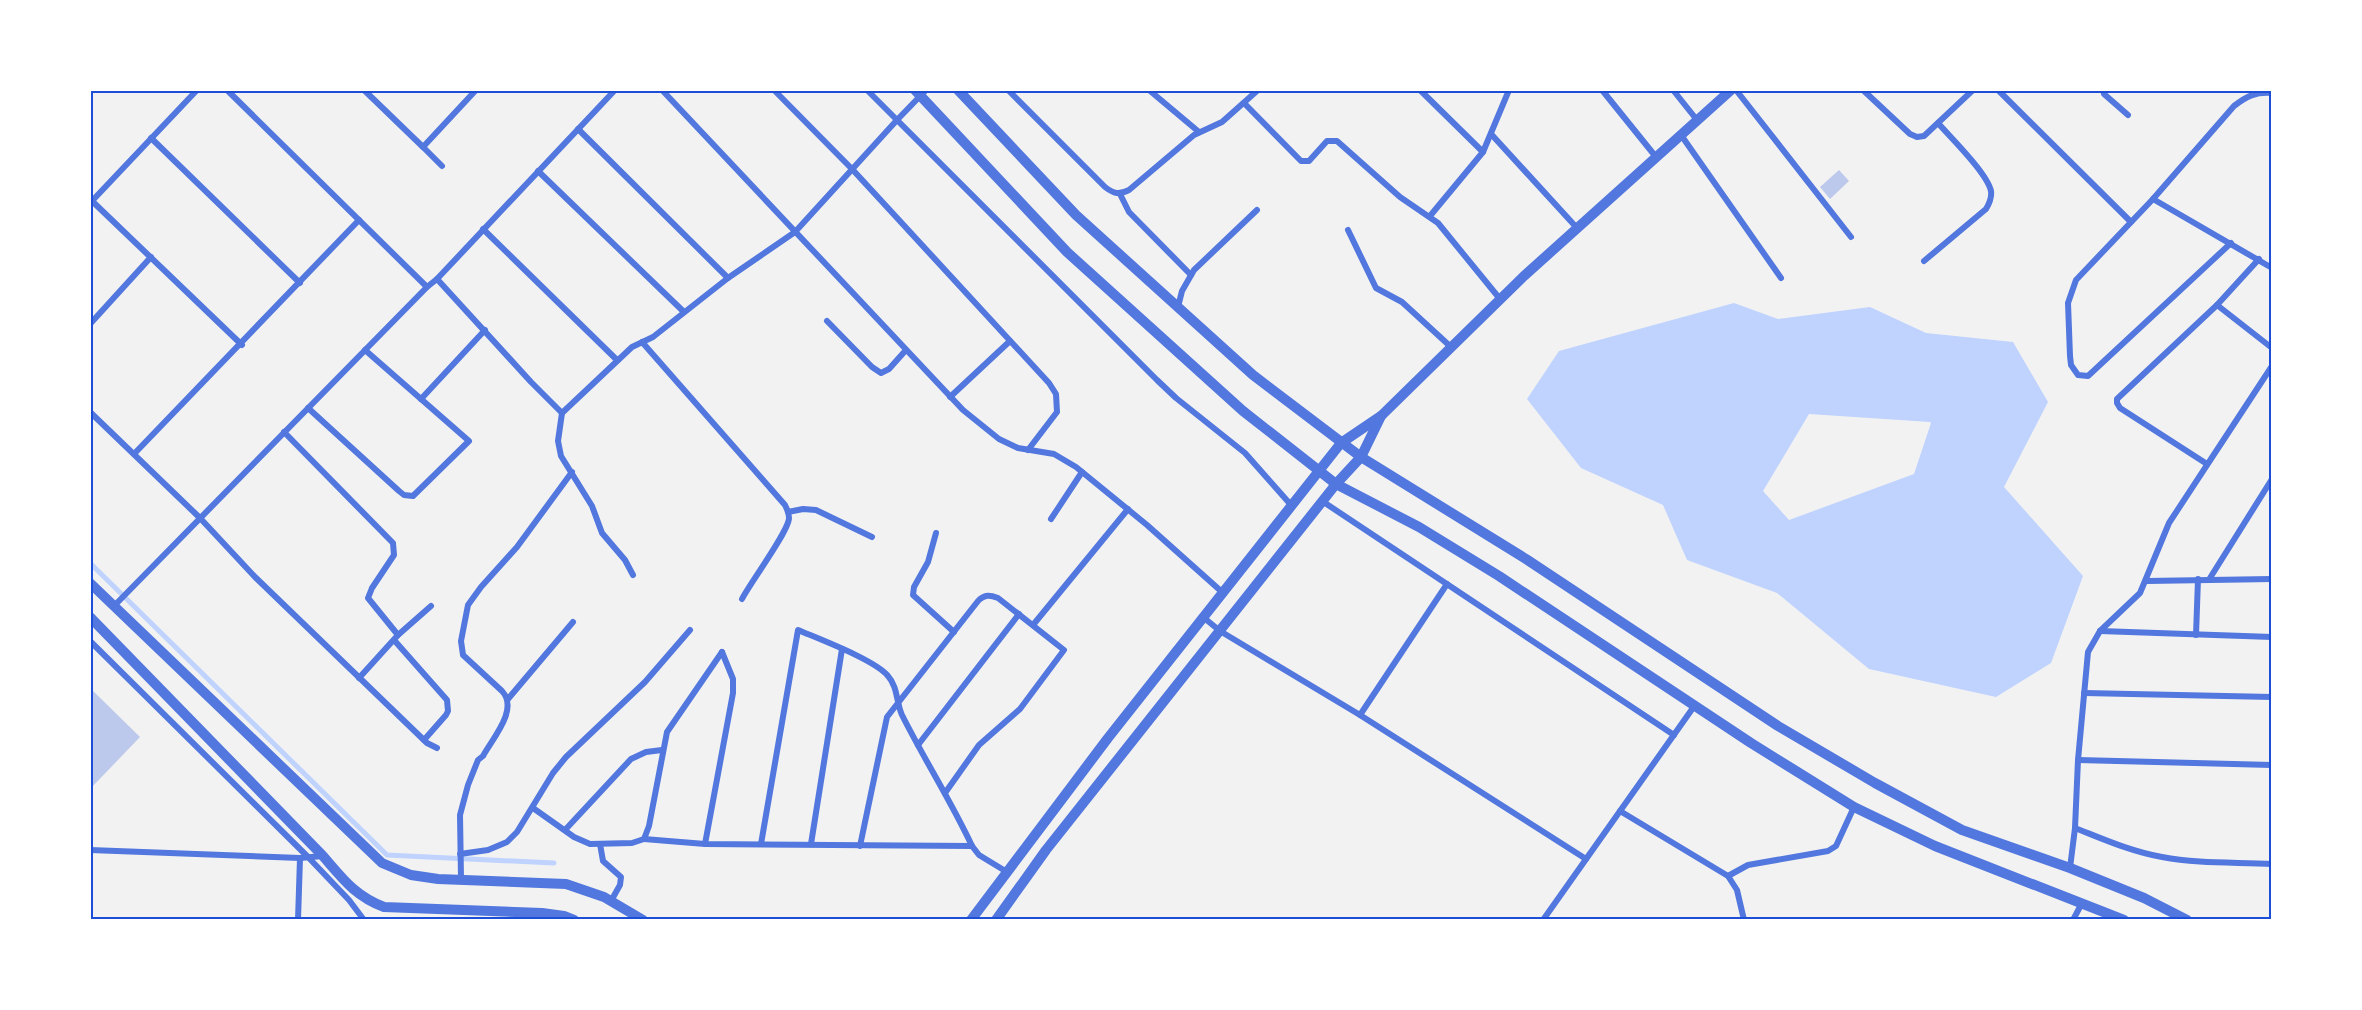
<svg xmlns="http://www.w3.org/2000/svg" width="2362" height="1010" viewBox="0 0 2362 1010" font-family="'Roboto Serif',serif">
  <rect width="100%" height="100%" fill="#f2f2f2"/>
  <path fill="#bfd3fe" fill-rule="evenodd" d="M1734,303L1778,319L1870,307L1926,333L2013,342L2048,402L2004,487L2083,576L2051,663L1996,697L1869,669L1777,593L1687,560L1663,505L1581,468L1527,399L1559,351ZM1809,414L1930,422L1931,423L1914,474L1789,520L1763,491Z"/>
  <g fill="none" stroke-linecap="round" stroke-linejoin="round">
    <polyline stroke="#bfd3fe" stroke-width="5" points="90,563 387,855 554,863"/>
  </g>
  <g fill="#bdc9ec">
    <polygon points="1839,170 1849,181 1830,199 1820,187"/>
    <polygon points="90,688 140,737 90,789"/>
  </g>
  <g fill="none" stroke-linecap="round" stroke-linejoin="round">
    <g stroke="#5277de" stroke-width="6">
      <polyline points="197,90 92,201 242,345"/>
      <polyline points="364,90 423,147"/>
      <polyline points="662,90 963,410 999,439 1018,448 1054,454 1076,467 1147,525 1222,592"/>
      <polyline points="774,90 852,169 1049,383 1056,394 1057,412 1028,450"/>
      <polyline points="867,90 897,120 926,90"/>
      <path d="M1008,90L1105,187C1114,194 1119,195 1129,190L1194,135L1222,122L1258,90"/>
      <polyline points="1149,90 1199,132"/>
      <polyline points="1420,90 1483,152"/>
      <polyline points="1602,90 1656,157"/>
      <polyline points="1673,90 1697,120"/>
      <polyline points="1736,90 1851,237"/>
      <polyline points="1863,90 1910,134 1917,137 1924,136 1973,90"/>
      <polyline points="1998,90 2131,222"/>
      <polyline points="2103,90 2104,94 2128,115"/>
      <polyline points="1244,103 1301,161 1309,161 1327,141 1337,141 1400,197 1438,223 1500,299"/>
      <polyline points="578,129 728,278"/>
      <polyline points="1492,135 1577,228"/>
      <polyline points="1681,135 1781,278"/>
      <polyline points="151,138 300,283"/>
      <polyline points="442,166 423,147 476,90"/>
      <polyline points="538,171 684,312"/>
      <polyline points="1120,194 1129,212 1191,275"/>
      <polyline points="2153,199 2272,268"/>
      <polyline points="1430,216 1483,152 1509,90"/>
      <polyline points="483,229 617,360"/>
      <polyline points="1348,230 1376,288 1402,302 1451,347"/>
      <path d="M2231,243L2088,376L2078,375L2071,365L2070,356L2068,303L2076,280L2153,199L2234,106C2247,96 2255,92 2272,93"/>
      <path d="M1924,261L1986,209C1989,204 1992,198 1991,191C1987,173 1951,138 1938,123"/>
      <polyline points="437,279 615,90"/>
      <polyline points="427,287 437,279 531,382 562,413 632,347 653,337 728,278 795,232 897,120 1157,380 1176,398 1245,453 1291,505"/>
      <polyline points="2217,305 2272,348"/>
      <polyline points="1178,307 1182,291 1194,270 1257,210"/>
      <polyline points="827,321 872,367 881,373 889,369 906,350"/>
      <polyline points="90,324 151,257"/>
      <path d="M642,342L785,505C787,509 789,514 789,518C789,531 750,583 742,599"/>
      <path d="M2272,366L2169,523L2140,593L2100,631L2088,652L2078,760L2075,828C2103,839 2132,852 2162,857C2198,864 2236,862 2272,864"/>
      <polyline points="950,397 1010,341"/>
      <polyline points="421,399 485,330"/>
      <polyline points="308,408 399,491 404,495 413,496 469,441 365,350"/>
      <polyline points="90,412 200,518 255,577 427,743 437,748"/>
      <polyline points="562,413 558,441 561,456 592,506 602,533 625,560 633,575"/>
      <polyline points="284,432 393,543 394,555 372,588 368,598 398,635"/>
      <polyline points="134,454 359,220"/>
      <polyline points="2207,464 2120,408 2117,403 2117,399 2217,305 2259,259"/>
      <polyline points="1322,501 1674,735"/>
      <polyline points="788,512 803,509 816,510 872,537"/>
      <polyline points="1051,519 1082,472"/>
      <polyline points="936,533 928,562 914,587 913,595 954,632"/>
      <polyline points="2210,578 2272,479"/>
      <polyline points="2147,581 2272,579"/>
      <polyline points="114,606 427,287 227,90"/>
      <polyline points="1203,617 1220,631 1360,715 1586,859"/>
      <polyline points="1033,625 1128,509"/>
      <polyline points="2100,631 2272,637"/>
      <polyline points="2196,635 2198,579"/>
      <polyline points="394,640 447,700 448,711 446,715 424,740"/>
      <polyline points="90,641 308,857 349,900 364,920"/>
      <polyline points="359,678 398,635 431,606"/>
      <polyline points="2084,693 2272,697"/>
      <polyline points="508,699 573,622"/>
      <polyline points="1360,715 1447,584"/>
      <polyline points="918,745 1019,614"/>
      <polyline points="2078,760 2272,765"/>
      <polyline points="533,808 574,837 590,844 632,843 644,839 649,826 667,732 722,652"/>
      <polyline points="1620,811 1728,876 1737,890 1744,920"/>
      <polyline points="565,830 631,759 646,752 662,750"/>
      <polyline points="644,839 705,844 972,846"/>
      <polyline points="600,844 603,861 621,877 620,885 611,901"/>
      <polyline points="705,844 733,693 733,679 722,652"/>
      <path d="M761,844L798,630C819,639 875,660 888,676C898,687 896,702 902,715C924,759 951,801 972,846L979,855L1007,872"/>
      <polyline points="811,844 842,649"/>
      <path d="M860,846L887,717L978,601C985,594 990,595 998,598L1064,650L1020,709L979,745L945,793"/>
      <polyline points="90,850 300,858 323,856"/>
      <polyline points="460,854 488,850 507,842 517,832 553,773 566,757 645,682 690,630"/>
      <polyline points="2070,868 2075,828"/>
      <polyline points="1728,876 1748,865 1828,851 1836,846 1854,807"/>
      <path d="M461,879L460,815L468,785L478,760L483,756C493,738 519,709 502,691L463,655L461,641L468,605L481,587L517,547L572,472"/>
      <polyline points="298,920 300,858"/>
      <polyline points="1543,920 1695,705"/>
      <polyline points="2073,920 2082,903"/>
    </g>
    <g stroke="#5277de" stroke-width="10">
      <polyline points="915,90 1067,252 1243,411 1336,484 1419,527 1499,576 1751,743 1854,807 1935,846 2124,920"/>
      <polyline points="958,90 1076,215 1253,375 1361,457 1526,559 1778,726 1875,783 1962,830 2070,868 2144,898 2187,920"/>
      <polyline points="90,583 382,863 411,875 438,879 566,884 604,897 643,920"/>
      <path d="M90,617L323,856C343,879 355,896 384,907L542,913L564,916L574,920"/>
      <polyline points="971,920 1108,738 1341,443 1381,416 1524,276 1731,90"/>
      <polyline points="996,920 1046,850 1336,484 1361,457 1381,416"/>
    </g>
  </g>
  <rect width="2362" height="1010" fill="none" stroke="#ffffff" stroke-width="183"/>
  <rect x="92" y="92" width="2178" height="826" fill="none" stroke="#1d4ed8" stroke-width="2"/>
</svg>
